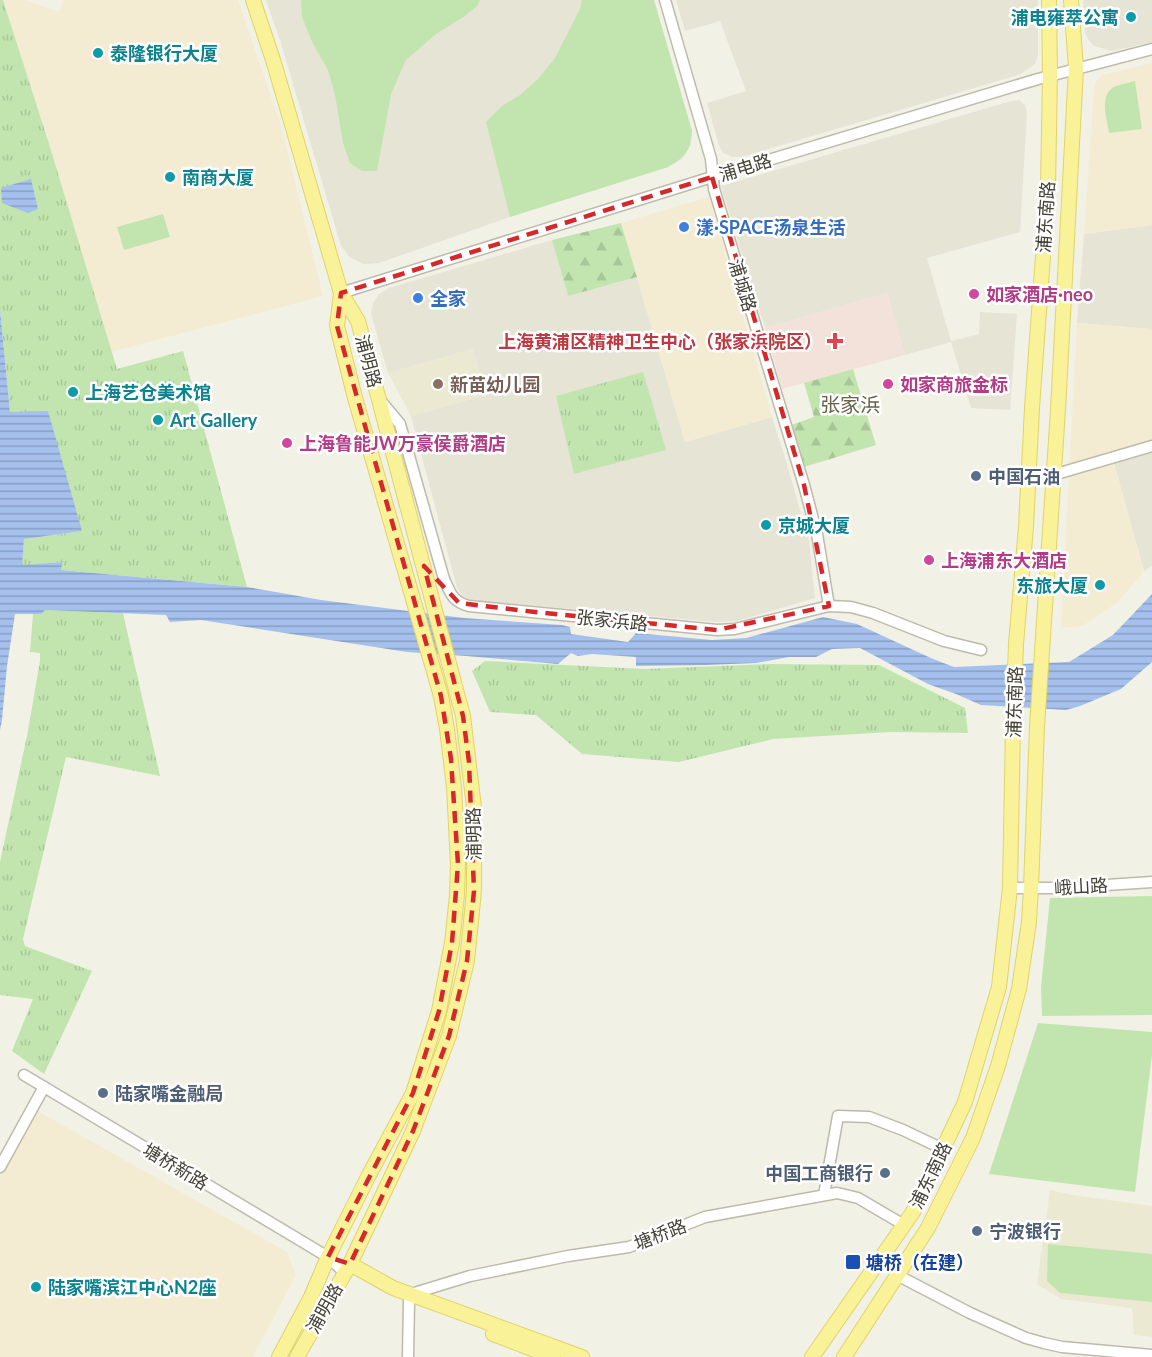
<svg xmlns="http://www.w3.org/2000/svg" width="1152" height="1357" viewBox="0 0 1152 1357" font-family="Lato,'Noto Sans SC',sans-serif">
  <defs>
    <pattern id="forest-firs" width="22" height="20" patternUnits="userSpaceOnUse" patternTransform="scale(1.5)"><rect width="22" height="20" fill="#c2e5b0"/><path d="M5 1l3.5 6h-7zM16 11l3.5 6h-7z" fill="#a8c698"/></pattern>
    <pattern id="park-tufts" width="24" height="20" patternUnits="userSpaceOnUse" patternTransform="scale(1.5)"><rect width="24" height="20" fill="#c2e5b0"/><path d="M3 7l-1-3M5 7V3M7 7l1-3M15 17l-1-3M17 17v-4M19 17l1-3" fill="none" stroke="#a8c698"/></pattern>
    <pattern id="water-rules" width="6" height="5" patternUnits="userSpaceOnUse" patternTransform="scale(1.5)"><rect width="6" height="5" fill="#a5c0ed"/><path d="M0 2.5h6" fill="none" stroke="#889ec1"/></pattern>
  </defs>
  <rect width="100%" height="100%" fill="#f2f1e6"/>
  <g fill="#e6e4d5" fill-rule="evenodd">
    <polygon points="266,0 654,0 692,131 691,145 682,159 668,167 510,217 379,263 363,264 350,257 341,246 280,40"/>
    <polygon points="676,0 1038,0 1038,55 1035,64 1021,74 742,157 733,157 723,153 719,145 707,103 746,91 720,21 685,31"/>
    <polygon points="1083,0 1152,0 1152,42 1112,51 1094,46 1088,39 1085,32"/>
    <polygon points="1019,100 1025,105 1027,113 1020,232 927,258 951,341 979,334 980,312 1017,314 1010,410 971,408 951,342 905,355 887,293 765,328 721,186 1011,101"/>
    <polygon points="1152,225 1152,329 1077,323 1084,234"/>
    <path d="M552,240L568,296L637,277L685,442L772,417L786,461L809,541L815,598L737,621L716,622L471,600L462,595L457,588L411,416L485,395L473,349L388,373L371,314L373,303L379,294L389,288ZM666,449L574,474L572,464Z"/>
    <polygon points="1152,451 1152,566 1144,571 1114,463"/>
  </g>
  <g fill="#f4ecd2">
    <polygon points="3,0 25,0 59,12 64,0 238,0 282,129 323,296 111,352 50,147"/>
    <polygon points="1152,63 1152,225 1084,234 1094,89 1096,81 1103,75"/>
    <polygon points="709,197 772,417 685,442 621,223"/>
    <polygon points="1077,323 1152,329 1152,440 1111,454 1144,571 1118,602 1082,626 1061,628"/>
    <polygon points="29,1106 287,1252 296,1275 253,1357 0,1357 0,1163"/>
  </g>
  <g fill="#ebe9d1">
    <polygon points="473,349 485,395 411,416 388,373"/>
    <polygon points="1050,1190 1073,1195 1152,1206 1152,1337 1134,1335 1132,1308 1061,1299 1037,1284"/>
  </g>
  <polygon fill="#f3e2da" points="887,293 905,355 782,389 765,328"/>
  <g fill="#c2e5b0">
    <polygon points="301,0 480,0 477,6 465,16 436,34 406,60 391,94 377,171 362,171 350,163 343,143 335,95 328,70 313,44 302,17"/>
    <path d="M582,0H654L692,131C690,152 686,156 668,167L510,217L486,122L502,106L520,95L538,79L555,58L580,9Z"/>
    <path d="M1135,81L1142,129L1109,133C1107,118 1098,93 1116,86C1122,84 1129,83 1135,81Z"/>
    <polygon points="163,214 170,237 124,250 117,227"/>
    <polygon points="1152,896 1152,1015 1042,1016 1041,987 1050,898"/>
    <polygon points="1038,1023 1152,1032 1152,1055 1135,1192 989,1174"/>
    <polygon points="1048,1244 1152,1254 1152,1302 1060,1293 1047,1281"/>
  </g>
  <g fill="url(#forest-firs)">
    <polygon points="621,223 637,277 568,296 552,240"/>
    <polygon points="853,369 876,445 804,467 791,425 814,417 804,383"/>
  </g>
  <g fill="url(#park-tufts)">
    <polygon points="0,0 3,0 50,147 117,369 183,351 247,587 61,570 61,562 21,566 24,539 82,531 10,412 0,309"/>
    <polygon points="643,372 666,450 574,474 556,396"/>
    <polygon points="44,610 123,613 160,776 66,757 23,939 25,946 92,971 44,1074 12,1051 33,999 0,995 0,862 27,736 40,661 40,653 30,652 33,614"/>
    <polygon points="485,661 645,669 770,664 879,665 965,708 968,733 891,732 773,739 679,762 582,754 536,715 490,712 472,671"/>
  </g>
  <g fill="url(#water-rules)">
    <polygon points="31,179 38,209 28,213 2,203 1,188"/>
    <polygon points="0,309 10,412 48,411 82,531 24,539 22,565 62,562 61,570 247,587 321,600 464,618 562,625 570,627 571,634 628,642 636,633 712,640 746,638 823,617 857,624 933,659 954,667 1069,662 1113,635 1152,594 1152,662 1121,689 1080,706 1066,710 981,705 956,694 928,684 860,648 832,649 816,657 789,657 756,663 706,665 636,666 636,657 592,654 578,656 571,653 558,664 466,656 407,652 201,620 170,622 166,615 45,610 41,614 15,614 7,666 2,720 0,730"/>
  </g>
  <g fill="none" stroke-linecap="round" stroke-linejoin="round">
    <defs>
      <g id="minor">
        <polyline points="665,0 711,159 714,189 804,485 817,534 829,606"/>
        <polyline points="341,293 712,177 1038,79 1152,49"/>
        <path d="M380,400L400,424L444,579C451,594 452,601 469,606L717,630L735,629L829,606L851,607L873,613L944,641L981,650"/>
        <polyline points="1053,475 1152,446"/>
        <polyline points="1010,888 1061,888 1152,882"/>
        <polyline points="24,1075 328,1257 344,1272"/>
        <polyline points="0,1167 44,1087"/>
        <polyline points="824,1195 838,1116 869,1117 903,1130 943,1149"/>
        <polyline points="897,1275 970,1313 1026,1338 1044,1343 1062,1347 1152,1355"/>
        <polyline points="408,1357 409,1301 411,1294 470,1276 568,1256 629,1247 705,1217 837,1193 858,1198 904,1225"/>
      </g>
      <g id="major">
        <polyline points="253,0 274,63 341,293 358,321 463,716 474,807 474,891 467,961 449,1036 413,1131 350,1264 297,1357"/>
        <polyline points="350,1264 393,1288 582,1357"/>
        <polyline points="493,1334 553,1357"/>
        <polyline points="279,1357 311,1297 328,1257 369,1175 413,1093 439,1011 452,943 457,895 458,864 454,787 447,729 441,696 355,398 337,326 341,293"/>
        <polyline points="812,1357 913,1212 965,1102 999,987 1010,888 1013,725 1016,644 1026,527 1032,408 1048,187 1050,75 1049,0"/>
        <polyline points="844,1357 928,1228 973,1138 998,1066 1019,989 1029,922 1031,888 1037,727 1058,410 1076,68 1071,0"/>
      </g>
    </defs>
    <use href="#minor" stroke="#bdbba9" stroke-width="13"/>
    <use href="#major" stroke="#dfd468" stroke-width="16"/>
    <use href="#minor" stroke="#fff" stroke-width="10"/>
    <use href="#major" stroke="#faf298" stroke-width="14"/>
  </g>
  <path fill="none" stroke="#d62828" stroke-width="4.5" stroke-dasharray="12 8" stroke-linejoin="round" d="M712,177L804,485L829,606L717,630L535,612L459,603L424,566L463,716L469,762L474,891L467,961L449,1036L413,1131L350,1264L328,1257L413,1093L439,1011L452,943L458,864L451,759L441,696L337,326L341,293Z"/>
  <g fill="#0f9aa8" stroke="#fff" stroke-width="2">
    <circle cx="1131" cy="17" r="6"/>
    <circle cx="98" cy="53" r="6"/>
    <circle cx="170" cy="177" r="6"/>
    <circle cx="73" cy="392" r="6"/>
    <circle cx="158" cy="420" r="6"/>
    <circle cx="766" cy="525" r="6"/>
    <circle cx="1100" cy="585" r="6"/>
    <circle cx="36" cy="1287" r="6"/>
  </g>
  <g fill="#3f7fe0" stroke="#fff" stroke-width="2">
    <circle cx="684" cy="227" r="6"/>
    <circle cx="418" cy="298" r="6"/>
  </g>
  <g fill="#d1479c" stroke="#fff" stroke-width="2">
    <circle cx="974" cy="294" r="6"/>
    <circle cx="888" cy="384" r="6"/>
    <circle cx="287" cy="443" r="6"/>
    <circle cx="929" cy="560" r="6"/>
  </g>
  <path fill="#e0444e" stroke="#fff" stroke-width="2" d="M832 332h6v6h6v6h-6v6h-6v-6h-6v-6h6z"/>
  <circle fill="#8d6e63" stroke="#fff" stroke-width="2" cx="438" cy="384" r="6"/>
  <g fill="#5c6f8a" stroke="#fff" stroke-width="2">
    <circle cx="976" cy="476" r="6"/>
    <circle cx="103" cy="1093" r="6"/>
    <circle cx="885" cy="1173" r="6"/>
    <circle cx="977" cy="1231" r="6"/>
  </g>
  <rect fill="#1a4fb4" stroke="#fff" stroke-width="2" x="845" y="1254" width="16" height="16" rx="3"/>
  <g text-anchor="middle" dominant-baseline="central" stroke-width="5" stroke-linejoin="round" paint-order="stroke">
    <g font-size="18" font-weight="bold" fill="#0d838f" stroke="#fff" text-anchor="start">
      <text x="1119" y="17" text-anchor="end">浦电雍萃公寓</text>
      <text x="110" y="53">泰隆银行大厦</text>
      <text x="182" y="177">南商大厦</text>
      <text x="85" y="392">上海艺仓美术馆</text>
      <text x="170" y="420">Art Gallery</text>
      <text x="778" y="525">京城大厦</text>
      <text x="1088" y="585" text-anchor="end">东旅大厦</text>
      <text x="48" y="1287">陆家嘴滨江中心N2座</text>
    </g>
    <g font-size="18" fill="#454236" stroke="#fff">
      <text transform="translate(745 167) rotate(-17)">浦电路</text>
      <text transform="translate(1045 217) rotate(-86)">浦东南路</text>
      <text transform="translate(743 285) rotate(73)">浦城路</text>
      <text transform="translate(369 361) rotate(75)">浦明路</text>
      <text transform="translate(612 620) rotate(6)">张家浜路</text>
      <text transform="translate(1014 702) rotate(-88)">浦东南路</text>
      <text transform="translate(473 834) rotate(-91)">浦明路</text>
      <text transform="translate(1081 886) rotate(-3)">峨山路</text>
      <text transform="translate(176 1166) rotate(31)">塘桥新路</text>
      <text transform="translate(930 1175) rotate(-64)">浦东南路</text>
      <text transform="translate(660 1234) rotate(-21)">塘桥路</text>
      <text transform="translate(324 1308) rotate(-61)">浦明路</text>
    </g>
    <g font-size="18" font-weight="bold" fill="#366cbe" stroke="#fff" text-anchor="start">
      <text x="696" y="227">漾·SPACE汤泉生活</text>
      <text x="430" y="298">全家</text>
    </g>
    <g font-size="18" font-weight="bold" fill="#b23c85" stroke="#fff" text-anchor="start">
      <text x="986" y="294">如家酒店·neo</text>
      <text x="900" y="384">如家商旅金标</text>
      <text x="299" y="443">上海鲁能JW万豪侯爵酒店</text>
      <text x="941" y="560">上海浦东大酒店</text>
    </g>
    <g font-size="18" font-weight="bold" fill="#be3a42" stroke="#fff" text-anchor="end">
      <text x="822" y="341">上海黄浦区精神卫生中心（张家浜院区）</text>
    </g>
    <g font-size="18" font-weight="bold" fill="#785e54" stroke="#fff" text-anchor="start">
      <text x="450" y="384">新苗幼儿园</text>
    </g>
    <g font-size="18" font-weight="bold" fill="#4e5e75" stroke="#fff" text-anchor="start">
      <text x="988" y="476">中国石油</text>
      <text x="115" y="1093">陆家嘴金融局</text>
      <text x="873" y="1173" text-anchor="end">中国工商银行</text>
      <text x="989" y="1231">宁波银行</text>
    </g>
    <g font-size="18" font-weight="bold" fill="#164399" stroke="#fff" text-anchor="start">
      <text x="866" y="1262">塘桥（在建）</text>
    </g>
    <g font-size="20" fill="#67624d" stroke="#fff">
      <text x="850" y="404">张家浜</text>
    </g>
  </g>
</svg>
